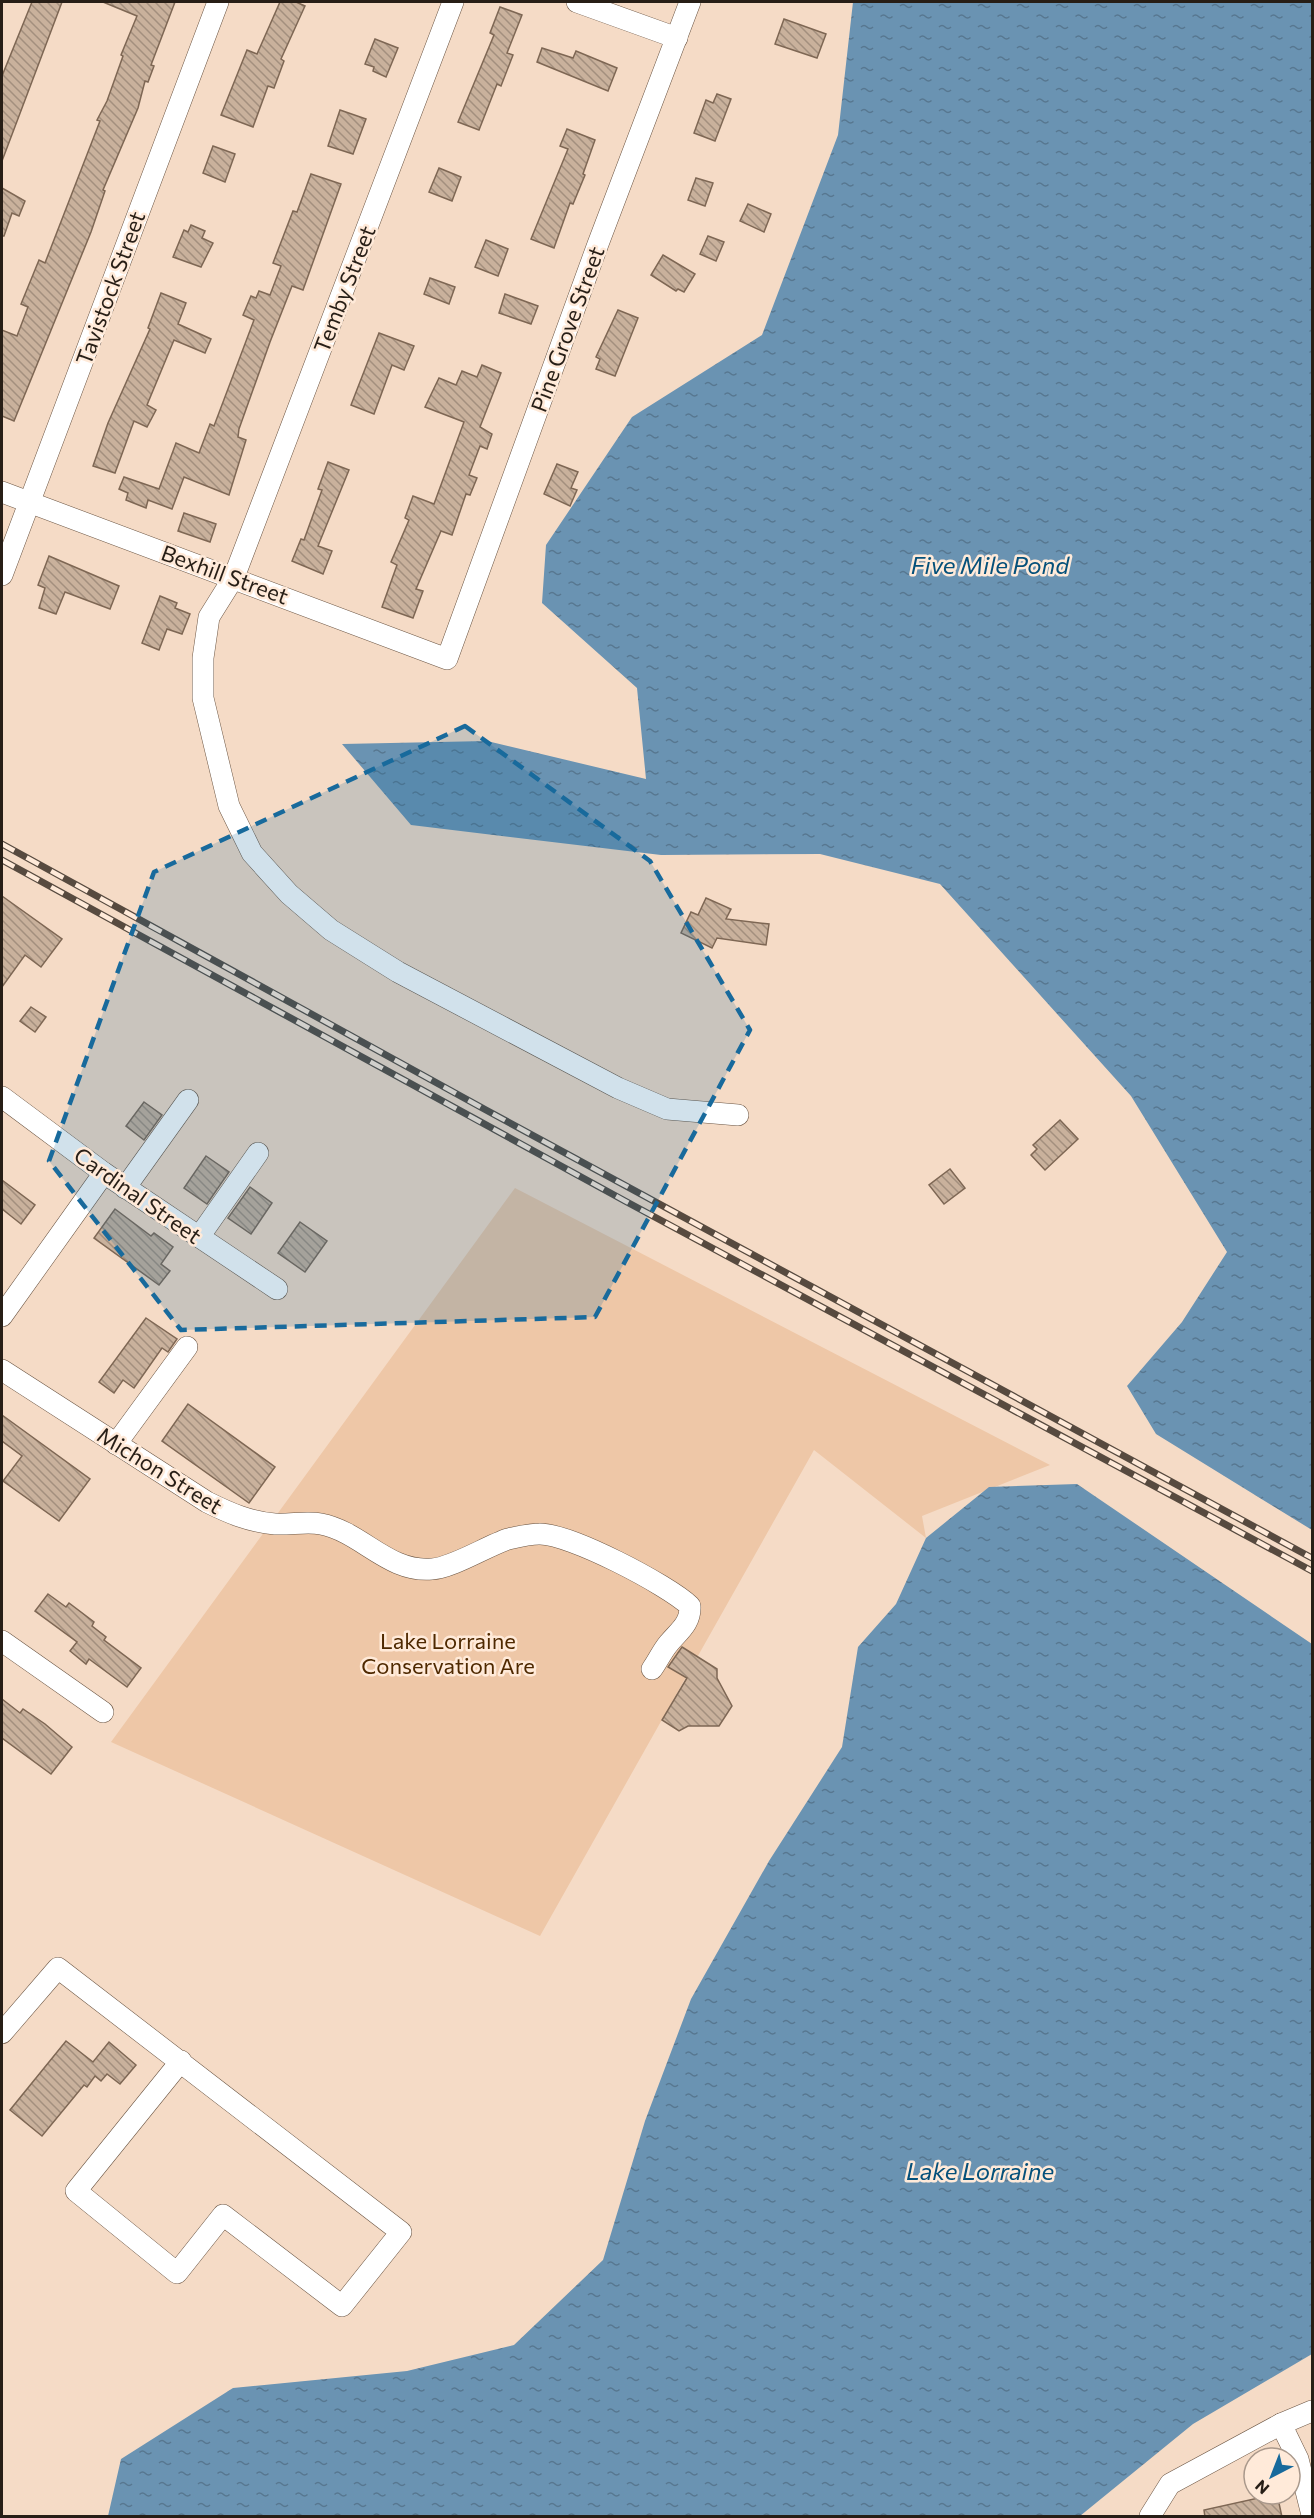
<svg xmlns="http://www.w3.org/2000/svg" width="1314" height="2518" viewBox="0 0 1314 2518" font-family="Commissioner,sans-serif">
  <defs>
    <pattern id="water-ripples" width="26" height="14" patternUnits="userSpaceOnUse" patternTransform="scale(1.5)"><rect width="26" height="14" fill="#6a93b2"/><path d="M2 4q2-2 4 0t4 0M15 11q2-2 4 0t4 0" fill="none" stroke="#577790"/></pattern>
    <pattern id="building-back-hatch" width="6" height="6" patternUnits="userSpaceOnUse" patternTransform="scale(1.5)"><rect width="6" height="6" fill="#c9b19c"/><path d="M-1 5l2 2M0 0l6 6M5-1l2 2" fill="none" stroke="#a38f7e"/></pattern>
  </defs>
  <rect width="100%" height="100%" fill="#f5dbc6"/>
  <polygon fill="#eec7a7" points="515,1188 1050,1465 922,1516 926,1538 814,1450 540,1936 111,1742"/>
  <g fill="url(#water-ripples)">
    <polygon points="853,2 1312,2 1312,1530 1156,1434 1127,1386 1182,1322 1227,1252 1131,1096 940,884 820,854 661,855 411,825 342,744 487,741 646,779 637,688 542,603 546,545 632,417 762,335 838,135"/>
    <polygon points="1077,1484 1312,1644 1312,2354 1193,2424 1080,2516 108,2516 121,2459 233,2388 407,2371 514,2345 603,2260 645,2121 691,1999 769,1861 842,1747 858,1647 896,1604 926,1538 989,1487"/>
  </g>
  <g fill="url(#building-back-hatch)" stroke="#7e6754" stroke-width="1.5">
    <polygon points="32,2 62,2 2,161 2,76"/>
    <polygon points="103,2 175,2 151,65 154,66 148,82 145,81 138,108 103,190 105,191 91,232 14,421 2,416 2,330 17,336 28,307 21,304 39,260 45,263 100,121 97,120 107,101 123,56 121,55 137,16"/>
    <polygon points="280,2 296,2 305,6 281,59 284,61 274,88 268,86 253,127 221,115 247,50 257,54"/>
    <polygon points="500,7 522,15 507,53 513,55 501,86 497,84 479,130 458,122 494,35 490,33"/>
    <polygon points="784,19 826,34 817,58 775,44"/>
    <polygon points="375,39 398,48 386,77 373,71 374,67 365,64"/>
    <polygon points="542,48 573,58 576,51 617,68 608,91 537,62"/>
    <polygon points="717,94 731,99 715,141 694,133 706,100 713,103"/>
    <polygon points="340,110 366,119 353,154 328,146"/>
    <polygon points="567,129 595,140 583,174 585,175 573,204 570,203 554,248 531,239 568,149 560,146"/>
    <polygon points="213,146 235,154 225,182 203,173"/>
    <polygon points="439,168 461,177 452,201 429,192"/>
    <polygon points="311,174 341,184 303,290 292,286 270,342 239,429 238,437 246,440 229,495 184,477 172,509 148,500 146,508 126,500 128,493 119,489 124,477 159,489 176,443 199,453 210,424 214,426 254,320 243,315 251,296 256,298 259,291 270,295 281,266 273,263 293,211 297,212"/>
    <polygon points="696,178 713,183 705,206 688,200"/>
    <polygon points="2,188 25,201 19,216 12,213 4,236 2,236"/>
    <polygon points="748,204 771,214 764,232 740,221"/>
    <polygon points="191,225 205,231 202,238 213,243 201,267 173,257 184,230 188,232"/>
    <polygon points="708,236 724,242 716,261 700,254"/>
    <polygon points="486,240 508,249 498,276 475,267"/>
    <polygon points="663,255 695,274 684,292 678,289 676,291 651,275"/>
    <polygon points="430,278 455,287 449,304 424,294"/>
    <polygon points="161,293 186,303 178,324 211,339 205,353 174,340 147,405 156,410 147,427 134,421 115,473 93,466 108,423 150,329 148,328"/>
    <polygon points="505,294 538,306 531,324 499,313"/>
    <polygon points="618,310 638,318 615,376 596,369 600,359 596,357"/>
    <polygon points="379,333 414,346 404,370 392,365 374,414 351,405"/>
    <polygon points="482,365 501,373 480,427 492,434 487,449 480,446 469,475 477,478 470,495 466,494 452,535 441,531 416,589 423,591 413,618 382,607 397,565 391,562 409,520 405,518 413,496 434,504 464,422 425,407 439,378 456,385 462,371 477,377"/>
    <polygon points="328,462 349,470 318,546 332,551 323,574 292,561 301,539 304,540 322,490 318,489"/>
    <polygon points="557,464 578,472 571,488 577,490 570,506 544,494"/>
    <polygon points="184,513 216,524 210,542 178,531"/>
    <polygon points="49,556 119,586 110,609 65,592 56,614 39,608 45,588 38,585"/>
    <polygon points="160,596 177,603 175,608 190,614 182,634 167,629 159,650 142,643"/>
    <polygon points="2,896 62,939 41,967 25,955 2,987"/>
    <polygon points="706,898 731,909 726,919 769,924 766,945 717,938 712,948 681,933 691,912 698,915"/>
    <polygon points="31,1007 46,1017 35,1032 20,1021"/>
    <polygon points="144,1102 162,1115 144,1140 126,1126"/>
    <polygon points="1060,1120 1078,1139 1045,1170 1031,1155 1037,1149 1033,1145"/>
    <polygon points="206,1156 229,1172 207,1204 184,1188"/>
    <polygon points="950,1169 965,1188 944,1204 929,1185"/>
    <polygon points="2,1180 35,1205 21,1224 2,1209"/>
    <polygon points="250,1187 272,1203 251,1234 228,1218"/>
    <polygon points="115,1209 151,1236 154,1233 173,1247 161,1264 170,1271 159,1285 94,1238"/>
    <polygon points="300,1222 327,1241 305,1272 278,1253"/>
    <polygon points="146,1318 177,1339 168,1352 162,1348 134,1388 123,1380 114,1393 99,1382"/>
    <polygon points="188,1404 275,1467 249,1503 162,1441"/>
    <polygon points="2,1415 90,1479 59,1521 3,1481 22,1456 2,1441"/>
    <polygon points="48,1594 66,1607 69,1603 94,1622 92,1626 106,1637 104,1640 141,1668 127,1687 89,1659 86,1664 70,1651 77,1642 35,1611"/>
    <polygon points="682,1647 717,1669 717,1678 732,1706 719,1726 688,1726 679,1731 662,1720 687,1678 668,1667"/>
    <polygon points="2,1699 20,1713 23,1709 45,1724 72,1747 51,1774 2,1738"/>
    <polygon points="66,2041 93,2062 109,2042 136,2065 120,2084 107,2074 101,2081 95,2076 87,2087 84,2085 42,2136 10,2110"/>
    <polygon points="1277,2494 1282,2517 1205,2517 1204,2510"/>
  </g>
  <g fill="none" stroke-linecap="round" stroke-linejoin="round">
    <defs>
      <g id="minor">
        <polyline points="453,2 234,577 209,617 203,658 203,698 229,806 252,853 289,894 331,930 398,972 618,1088 667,1109 738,1115"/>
        <polyline points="577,2 677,38"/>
        <polyline points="2,492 447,659 598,244 690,2"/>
        <polyline points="2,575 218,2"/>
        <polyline points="2,1097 104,1173 277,1289"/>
        <polyline points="125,1188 188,1100"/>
        <polyline points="199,1237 258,1153"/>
        <polyline points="2,1316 104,1173"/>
        <path d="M2,1370L207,1502C229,1513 250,1522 275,1524C290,1525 307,1521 321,1524C362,1532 388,1573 432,1569C452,1568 487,1546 508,1539C517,1537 530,1534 539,1534C569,1533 668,1585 690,1606C691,1623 679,1631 669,1643C662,1651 658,1661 652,1669"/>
        <polyline points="116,1444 187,1347"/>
        <polyline points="2,1641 103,1712"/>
        <polyline points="2,2033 58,1968 401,2232 342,2306 223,2215 177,2273 76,2191 181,2061"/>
        <polyline points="1281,2424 1298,2459 1312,2515"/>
        <polyline points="1150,2516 1170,2484 1281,2424 1312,2411"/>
      </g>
    </defs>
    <use href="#minor" stroke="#6b5543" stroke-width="22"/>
    <use href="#minor" stroke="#fff" stroke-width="21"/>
    <defs>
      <g id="rail">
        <polyline points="2,844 486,1110 1312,1558"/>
        <polyline points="2,860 625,1201 1312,1571"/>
      </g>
    </defs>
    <use href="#rail" stroke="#574a3f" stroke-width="7"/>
    <use href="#rail" stroke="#ffead9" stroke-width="4.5" stroke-dasharray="14" stroke-linecap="butt"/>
  </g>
  <path fill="#186a9c" fill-opacity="0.2" stroke="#186a9c" stroke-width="4.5" stroke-dasharray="12 8" stroke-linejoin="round" d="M465,726L650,861L750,1030L595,1317L181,1330L49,1161L154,872Z"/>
  <g text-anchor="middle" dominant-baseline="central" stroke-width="5" stroke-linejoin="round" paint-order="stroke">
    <g font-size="22" fill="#271e16" stroke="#ffead9">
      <text transform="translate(110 288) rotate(-70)">Tavistock Street</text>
      <text transform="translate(344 289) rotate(-69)">Temby Street</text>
      <text transform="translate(567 329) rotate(-70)">Pine Grove Street</text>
      <text transform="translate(225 574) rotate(20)">Bexhill Street</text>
      <text transform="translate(138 1195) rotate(35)">Cardinal Street</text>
      <text transform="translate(160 1470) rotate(32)">Michon Street</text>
    </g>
    <g font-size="22" fill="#4f2900" stroke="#ffead9">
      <text x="448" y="1640">Lake Lorraine<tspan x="448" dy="25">Conservation Are</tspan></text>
    </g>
    <g font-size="24" font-style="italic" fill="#05507a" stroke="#ffead9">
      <text x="990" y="564">Five Mile Pond</text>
      <text x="980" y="2170">Lake Lorraine</text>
    </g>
  </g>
  <rect width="1314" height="2518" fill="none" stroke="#271e16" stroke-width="6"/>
  <g transform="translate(1272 2476) rotate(222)"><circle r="28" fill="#ffead9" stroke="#a9988b" stroke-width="1.5"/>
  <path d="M0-4.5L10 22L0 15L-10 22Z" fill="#186a9c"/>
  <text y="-9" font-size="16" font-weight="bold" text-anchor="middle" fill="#271e16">N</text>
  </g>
</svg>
